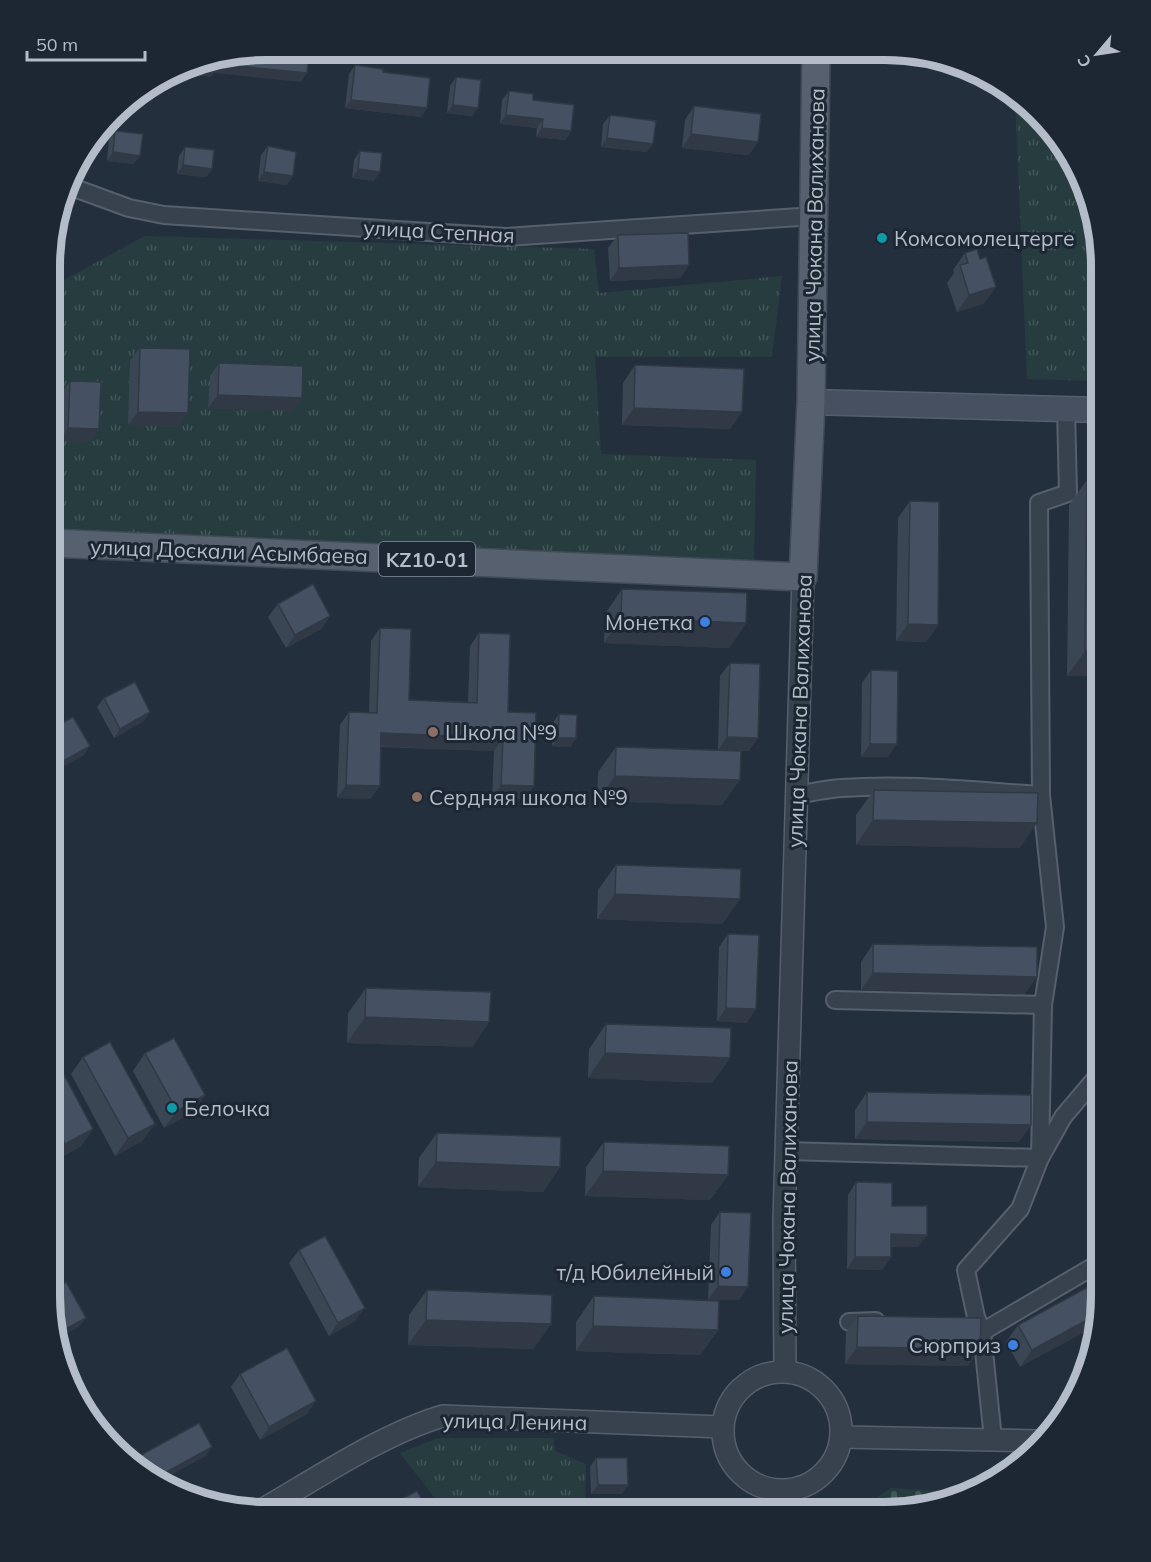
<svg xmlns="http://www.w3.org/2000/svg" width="1151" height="1562" viewBox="0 0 1151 1562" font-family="Mulish,sans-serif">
  <defs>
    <pattern id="cemetery-stones" width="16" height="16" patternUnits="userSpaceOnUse" patternTransform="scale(1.5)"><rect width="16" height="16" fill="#263c3f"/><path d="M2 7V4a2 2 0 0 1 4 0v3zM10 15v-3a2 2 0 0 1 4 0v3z" fill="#435659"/></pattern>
    <pattern id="park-tufts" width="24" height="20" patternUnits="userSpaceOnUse" patternTransform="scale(1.5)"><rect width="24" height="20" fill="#263c3f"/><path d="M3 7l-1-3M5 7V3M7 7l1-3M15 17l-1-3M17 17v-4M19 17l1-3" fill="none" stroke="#435659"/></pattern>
  </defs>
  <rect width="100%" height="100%" fill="#242f3e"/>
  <polygon fill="url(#cemetery-stones)" points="891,1488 969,1493 885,1512 854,1512"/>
  <g fill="url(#park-tufts)">
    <polygon points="1015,98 1079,170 1101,266 1101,381 1027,379"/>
    <polygon points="145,236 594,249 599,293 782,276 772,357 595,357 601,454 756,460 754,562 51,531 51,287"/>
    <polygon points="438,1438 553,1438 555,1451 586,1464 585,1512 439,1511 434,1497 400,1453"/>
  </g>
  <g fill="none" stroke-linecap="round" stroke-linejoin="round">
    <defs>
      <g id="minor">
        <polyline points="562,50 584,54 816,51"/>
        <polyline points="69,186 129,208 164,215 506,237 814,216"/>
        <path d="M797,795C812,792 827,789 842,788C908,783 975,791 1041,795L1055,927L1043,1005L1040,1158L1020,1209L966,1270L976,1317L982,1332L993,1439"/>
        <polyline points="1041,795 1039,503 1068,493 1066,409"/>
        <polyline points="835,1000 1043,1005"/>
        <polyline points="786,1151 1040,1158 1063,1117 1101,1072"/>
        <polyline points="849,1322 876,1321"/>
        <polyline points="982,1332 1101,1262"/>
      </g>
      <g id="tertiary">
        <polyline points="785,1371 784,1221 803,577"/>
        <circle cx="782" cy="1431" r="59"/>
        <polyline points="842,1437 1037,1441"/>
        <path d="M260,1511C316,1479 382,1434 443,1416L722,1427"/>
        <polyline points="776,1512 777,1491"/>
      </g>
      <polyline id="secondary" points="811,402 1101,410"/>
      <polyline id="primary" points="51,543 803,577 811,402 816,51"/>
    </defs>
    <use href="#minor" stroke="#565f6c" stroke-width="20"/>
    <use href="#tertiary" stroke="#565f6c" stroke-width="24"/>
    <use href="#secondary" stroke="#565f6c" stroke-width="27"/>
    <use href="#primary" stroke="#414a57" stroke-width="30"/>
    <use href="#minor" stroke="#38414e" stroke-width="16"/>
    <use href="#tertiary" stroke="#38414e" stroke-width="21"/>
    <use href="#secondary" stroke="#465061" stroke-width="24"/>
    <use href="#primary" stroke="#56606e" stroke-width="27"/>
  </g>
  <g fill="#3b4654">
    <polygon points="355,65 383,72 427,108 421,117 345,108 349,74"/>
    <polygon points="456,77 478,108 472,116 447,113 450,86"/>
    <polygon points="509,91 571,131 565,140 536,137 537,128 500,124 502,100"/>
    <polygon points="694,106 749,155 682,148 685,120"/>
    <polygon points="610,115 647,152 601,147 603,124"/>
    <polygon points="115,131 134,164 107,161 109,139"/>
    <polygon points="268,146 287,185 258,181 261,155"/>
    <polygon points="185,147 212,169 206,177 177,174 179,156"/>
    <polygon points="360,151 374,181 352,178 354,160"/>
    <polygon points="618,235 689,265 680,278 610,281 608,248"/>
    <polygon points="965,253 980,259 996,287 983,304 957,312 947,283 954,273 953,270"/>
    <polygon points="140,348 179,427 128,425 130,361"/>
    <polygon points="219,363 302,398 293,411 208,408 210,376"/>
    <polygon points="635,365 730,429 622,425 623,383"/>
    <polygon points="70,381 99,429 90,442 59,441 61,394"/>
    <polygon points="1087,480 1101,480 1101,664 1093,676 1067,676 1069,505"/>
    <polygon points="910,501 938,625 926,642 896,641 898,518"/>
    <polygon points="622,589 746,623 729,648 604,643 605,614"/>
    <polygon points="278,604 330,616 321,629 286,648 268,617"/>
    <polygon points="380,628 409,700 468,702 470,646 479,633 508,712 525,799 492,798 494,751 381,747 380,786 370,799 337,798 340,725 349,712 369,712 371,641"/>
    <polygon points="730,663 749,751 741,751 722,805 597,801 598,772 616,747 718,750 720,676"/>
    <polygon points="871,670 888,757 861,757 862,683"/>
    <polygon points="104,698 144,721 114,738 97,707"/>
    <polygon points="559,714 576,738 570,747 552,746 553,723"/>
    <polygon points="51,729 84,755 53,772 50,766"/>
    <polygon points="874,790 1020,848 856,845 856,815"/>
    <polygon points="616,865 740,899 722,924 597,919 598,890"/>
    <polygon points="728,934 747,1023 717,1021 719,947"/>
    <polygon points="873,944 1025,994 861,990 861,962"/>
    <polygon points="366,988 489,1022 472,1047 347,1043 348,1013"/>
    <polygon points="606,1024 730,1058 712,1083 588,1078 589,1049"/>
    <polygon points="145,1053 205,1095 193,1112 164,1128 133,1071"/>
    <polygon points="83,1057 155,1124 142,1141 115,1156 71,1074"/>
    <polygon points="50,1078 93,1129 81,1146 53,1162 50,1156"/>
    <polygon points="867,1092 1019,1142 855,1139 855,1110"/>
    <polygon points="437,1133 560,1167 543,1192 418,1187 419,1158"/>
    <polygon points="604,1142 728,1175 710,1200 585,1196 586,1167"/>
    <polygon points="856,1182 892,1206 918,1247 891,1247 891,1257 882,1270 847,1269 848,1195"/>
    <polygon points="720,1212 739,1300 708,1300 711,1225"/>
    <polygon points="299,1250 355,1321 329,1336 289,1263"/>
    <polygon points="1101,1280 1020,1367 1006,1342 1018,1325"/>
    <polygon points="427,1290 551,1324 533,1349 408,1345 409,1315"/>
    <polygon points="594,1296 718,1330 700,1355 576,1351 576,1322"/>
    <polygon points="858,1316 968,1366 845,1364 846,1333"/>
    <polygon points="240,1374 307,1414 260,1440 231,1387"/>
    <polygon points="596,1458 628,1485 622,1494 591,1494 590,1467"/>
  </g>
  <g fill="#303945">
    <polygon points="190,64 218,64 307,73 301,82 214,73 211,77 181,73 184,68"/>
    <polygon points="351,100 427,108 421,117 345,108"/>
    <polygon points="453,105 478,108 472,116 447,113"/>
    <polygon points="506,115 543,119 537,128 500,124"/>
    <polygon points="542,128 571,131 565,140 536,137"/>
    <polygon points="691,134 758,142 749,155 682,148"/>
    <polygon points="607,138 653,144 647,152 601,147"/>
    <polygon points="113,152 140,156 134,164 107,161"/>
    <polygon points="183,165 212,169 206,177 177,174"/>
    <polygon points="358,169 380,172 374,181 352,178"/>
    <polygon points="264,172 293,176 287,185 258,181"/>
    <polygon points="689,265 680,278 610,281 619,268"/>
    <polygon points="996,287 983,304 957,312 969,295"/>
    <polygon points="218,395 302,398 293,411 208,408"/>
    <polygon points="634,408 742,412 730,429 622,425"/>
    <polygon points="138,412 188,413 179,427 128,425"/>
    <polygon points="68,428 99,429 90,442 59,441"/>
    <polygon points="330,616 321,629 286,648 295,635"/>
    <polygon points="621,618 746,623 729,648 604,643"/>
    <polygon points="908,624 938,625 926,642 896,641"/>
    <polygon points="1085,651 1101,651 1101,664 1093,676 1067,676"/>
    <polygon points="150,712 144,721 114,738 120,729"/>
    <polygon points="381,733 503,738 494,751 372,746"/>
    <polygon points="727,737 758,738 749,751 718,750"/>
    <polygon points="558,738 576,738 570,747 552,746"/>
    <polygon points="870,744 897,744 888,757 861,757"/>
    <polygon points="90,746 84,755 53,772 60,763"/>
    <polygon points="615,776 740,780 722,805 597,801"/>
    <polygon points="346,785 380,786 370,799 337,798"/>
    <polygon points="501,785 534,786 525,799 492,798"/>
    <polygon points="873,820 1037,823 1020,848 856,845"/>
    <polygon points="615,894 740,899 722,924 597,919"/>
    <polygon points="873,973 1037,977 1025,994 861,990"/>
    <polygon points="726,1008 756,1009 747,1023 717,1021"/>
    <polygon points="365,1017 489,1022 472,1047 347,1043"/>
    <polygon points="605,1053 730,1058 712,1083 588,1078"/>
    <polygon points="205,1095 193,1112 164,1128 177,1111"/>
    <polygon points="867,1122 1031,1125 1019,1142 855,1139"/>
    <polygon points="155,1124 142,1141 115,1156 128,1138"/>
    <polygon points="93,1129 81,1146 53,1162 65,1144"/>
    <polygon points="436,1162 560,1167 543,1192 418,1187"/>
    <polygon points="603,1171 728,1175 710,1200 585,1196"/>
    <polygon points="891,1234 927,1235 918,1247 883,1247"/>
    <polygon points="855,1257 891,1257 882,1270 847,1269"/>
    <polygon points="718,1286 748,1287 739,1300 708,1300"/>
    <polygon points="365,1308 355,1321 329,1336 338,1323"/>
    <polygon points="1100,1313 1096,1326 1020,1367 1032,1350"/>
    <polygon points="86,1318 80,1326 59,1338 58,1333"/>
    <polygon points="426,1320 551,1324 533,1349 408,1345"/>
    <polygon points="593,1326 718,1330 700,1355 576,1351"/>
    <polygon points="857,1347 980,1349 968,1366 845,1364"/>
    <polygon points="316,1401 307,1414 260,1440 269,1427"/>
    <polygon points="212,1447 206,1456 160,1481 154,1479"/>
    <polygon points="598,1485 628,1485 622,1494 591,1494"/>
  </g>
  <g fill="#455162" stroke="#303945" stroke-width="1.5">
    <polygon points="262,50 309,55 307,73 218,64 218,68 190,64 196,61"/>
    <polygon points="355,65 383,69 383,72 430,78 427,108 351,100"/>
    <polygon points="456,77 481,80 478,108 453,105"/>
    <polygon points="509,91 533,94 533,100 574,105 571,131 542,128 543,119 506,115"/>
    <polygon points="694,106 761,114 758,142 691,134"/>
    <polygon points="610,115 656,121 653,144 607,138"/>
    <polygon points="115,131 143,134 140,156 113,152"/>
    <polygon points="268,146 296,152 293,176 264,172"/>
    <polygon points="185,147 214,150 212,169 183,165"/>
    <polygon points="360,151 382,153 380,172 358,169"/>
    <polygon points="688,233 689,265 619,268 618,235"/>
    <polygon points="977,249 980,259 986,257 996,287 969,295 960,265 968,263 965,253"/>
    <polygon points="140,348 190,349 188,413 138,412"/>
    <polygon points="219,363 303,366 302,398 218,395"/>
    <polygon points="635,365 744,369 742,412 634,408"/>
    <polygon points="70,381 101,382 99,429 68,428"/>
    <polygon points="1087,480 1101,480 1101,651 1085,651"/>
    <polygon points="910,501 939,502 938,625 908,624"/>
    <polygon points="313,584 330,616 295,635 278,604"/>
    <polygon points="622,589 747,593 746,623 621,618"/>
    <polygon points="380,628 411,629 409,700 477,703 479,633 510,634 508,712 536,713 534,786 501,785 503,738 381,733 380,786 346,785 349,712 377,713"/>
    <polygon points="730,663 760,664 758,738 727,737"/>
    <polygon points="871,670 898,671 897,744 870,744"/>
    <polygon points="135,682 150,712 120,729 104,698"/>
    <polygon points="559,714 577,715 576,738 558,738"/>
    <polygon points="73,717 90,746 60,763 50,747 51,729"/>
    <polygon points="616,747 741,751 740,780 615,776"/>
    <polygon points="874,790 1038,793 1037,823 873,820"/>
    <polygon points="616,865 741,869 740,899 615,894"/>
    <polygon points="728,934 759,935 756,1009 726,1008"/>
    <polygon points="873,944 1037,947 1037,977 873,973"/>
    <polygon points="366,988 491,992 489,1022 365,1017"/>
    <polygon points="606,1024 731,1028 730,1058 605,1053"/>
    <polygon points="174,1038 205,1095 177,1111 145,1053"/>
    <polygon points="110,1042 155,1124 128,1138 83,1057"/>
    <polygon points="62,1071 93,1129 65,1144 50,1117 50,1078"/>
    <polygon points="867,1092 1031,1095 1031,1125 867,1122"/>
    <polygon points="437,1133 561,1137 560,1167 436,1162"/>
    <polygon points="604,1142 729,1146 728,1175 603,1171"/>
    <polygon points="856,1182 892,1183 892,1206 927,1206 927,1235 891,1234 891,1257 855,1257"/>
    <polygon points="720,1212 751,1213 748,1287 718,1286"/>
    <polygon points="325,1236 365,1308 338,1323 299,1250"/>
    <polygon points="1101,1280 1101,1310 1100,1313 1032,1350 1018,1325"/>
    <polygon points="66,1282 86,1318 58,1333 50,1296 50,1292"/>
    <polygon points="427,1290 552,1295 551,1324 426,1320"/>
    <polygon points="594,1296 719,1301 718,1330 593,1326"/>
    <polygon points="858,1316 981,1318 980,1349 857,1347"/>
    <polygon points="287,1348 316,1401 269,1427 240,1374"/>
    <polygon points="199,1423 212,1447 154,1479 146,1476 132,1460"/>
    <polygon points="596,1458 627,1458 628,1485 598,1485"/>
    <polygon points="417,1491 428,1511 379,1511"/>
  </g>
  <g fill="#0f9aa8" stroke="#1d2633" stroke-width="2">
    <circle cx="882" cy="238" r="6"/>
    <circle cx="172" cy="1108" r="6"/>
  </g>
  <g fill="#3f7fe0" stroke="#1d2633" stroke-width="2">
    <circle cx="705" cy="622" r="6"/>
    <circle cx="726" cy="1272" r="6"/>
    <circle cx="1013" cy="1345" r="6"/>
  </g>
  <g fill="#8d6e63" stroke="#1d2633" stroke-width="2">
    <circle cx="433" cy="732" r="6"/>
    <circle cx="417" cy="797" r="6"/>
  </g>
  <g text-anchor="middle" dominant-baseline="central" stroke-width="6" stroke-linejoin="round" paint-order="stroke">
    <rect fill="#1d2633" stroke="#878f9c" stroke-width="1.5" x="379" y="542" width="96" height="34" rx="4.5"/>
    <g font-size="20" font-weight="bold" fill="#b4bcc9">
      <text x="427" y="559">KZ10-01</text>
    </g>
    <g font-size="21" fill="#b4bcc9" stroke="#1d2633">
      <text transform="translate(814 225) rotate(-89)">улица Чокана Валиханова</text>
      <text transform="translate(439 231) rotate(3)">улица Степная</text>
      <text transform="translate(229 551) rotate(2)">улица Доскали Асымбаева</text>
      <text transform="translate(799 711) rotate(-88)">улица Чокана Валиханова</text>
      <text transform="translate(787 1197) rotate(-89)">улица Чокана Валиханова</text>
      <text transform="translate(515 1421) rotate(1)">улица Ленина</text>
    </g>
    <g font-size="21" fill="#b4bcc9" stroke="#1d2633" text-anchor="start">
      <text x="894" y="238">Комсомолецтерге</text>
      <text x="693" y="622" text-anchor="end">Монетка</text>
      <text x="445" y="732">Школа №9</text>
      <text x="429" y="797">Сердняя школа №9</text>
      <text x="184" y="1108">Белочка</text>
      <text x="714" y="1272" text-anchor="end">т/д Юбилейный</text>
      <text x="1001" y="1345" text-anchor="end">Сюрприз</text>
    </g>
  </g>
  <path d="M0 0H1151V1562H0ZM266 60H885A206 206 0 0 1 1091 266V1296A206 206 0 0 1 885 1502H266A206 206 0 0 1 60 1296V266A206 206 0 0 1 266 60Z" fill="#1d2633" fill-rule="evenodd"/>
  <path fill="none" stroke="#b4bcc9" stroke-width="8" d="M266 60H885A206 206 0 0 1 1091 266V1296A206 206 0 0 1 885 1502H266A206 206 0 0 1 60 1296V266A206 206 0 0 1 266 60Z"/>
  <g transform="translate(1097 54) rotate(241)" stroke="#1d2633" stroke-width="4.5" paint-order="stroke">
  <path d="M0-4.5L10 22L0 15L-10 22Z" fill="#b4bcc9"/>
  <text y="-9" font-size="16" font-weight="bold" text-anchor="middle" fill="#b4bcc9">С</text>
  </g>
  <path d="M27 51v9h118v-9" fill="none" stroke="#b4bcc9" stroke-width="3"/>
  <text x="36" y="51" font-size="18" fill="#b4bcc9" stroke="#1d2633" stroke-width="4.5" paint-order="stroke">50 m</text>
</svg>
